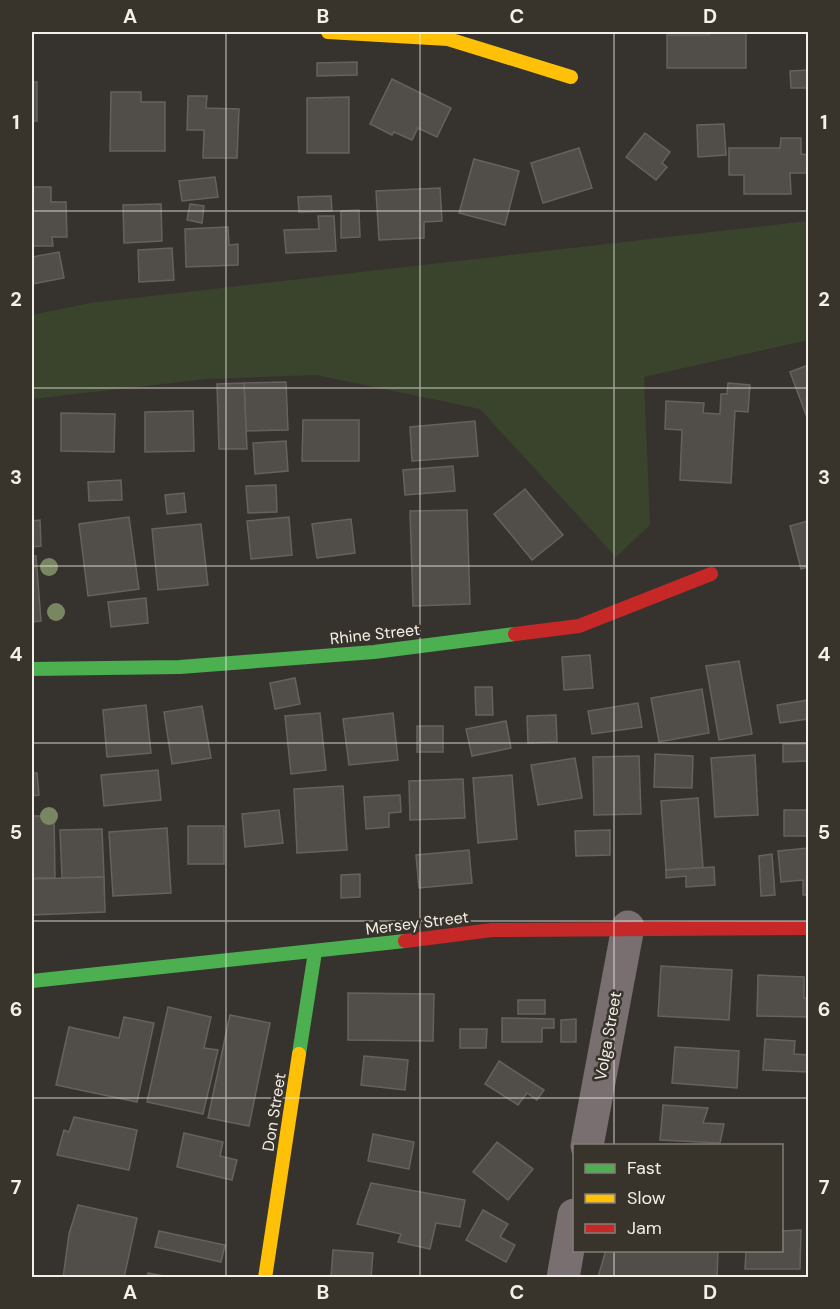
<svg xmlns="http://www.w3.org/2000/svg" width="840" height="1309" viewBox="0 0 840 1309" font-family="'DM Sans',sans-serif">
  <rect width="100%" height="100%" fill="#36332e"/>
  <polygon fill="#3a432c" points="808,221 808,340 644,377 650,525 616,557 480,409 316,375 207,379 32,399 32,315 90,303"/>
  <g fill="#514e4a" stroke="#65625e" stroke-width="1.5">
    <polygon points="709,32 746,33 746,68 667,68 667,35 709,35"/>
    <polygon points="357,62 357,75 317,76 317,63"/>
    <polygon points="808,70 808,88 791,88 790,71"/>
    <polygon points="392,79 451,108 437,137 418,128 412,140 394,132 392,135 370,124"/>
    <rect x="32" y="82" width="5" height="39"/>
    <polygon points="111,92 141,92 141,102 165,102 165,151 110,151"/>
    <polygon points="188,96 207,96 206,108 239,109 237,158 203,158 204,130 187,130"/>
    <polygon points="349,97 349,153 307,153 307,98"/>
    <polygon points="724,124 726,155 698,157 697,125"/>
    <rect x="32" y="132" width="1" height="30"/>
    <polygon points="645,133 670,152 662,163 667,167 656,180 626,157"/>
    <polygon points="781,138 801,138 801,154 808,155 808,173 790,173 791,194 744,194 744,175 729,175 729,148 780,148"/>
    <polygon points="579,148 592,188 543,203 531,163"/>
    <polygon points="474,159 519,171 505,225 459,213"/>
    <polygon points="215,177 218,197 182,201 179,181"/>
    <polygon points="32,187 51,187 51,202 66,202 67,237 52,237 53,246 32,246"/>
    <polygon points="440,188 442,221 424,222 424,238 379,240 376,191"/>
    <polygon points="331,196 332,211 299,212 298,197"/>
    <polygon points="161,204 162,241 124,243 123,205"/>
    <polygon points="190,204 204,206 202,223 187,220"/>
    <polygon points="359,210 360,237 341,238 341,211"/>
    <polygon points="318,216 334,216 336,251 286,253 284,230 319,229"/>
    <polygon points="228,227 229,245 238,244 238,265 186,267 185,229"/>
    <polygon points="172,248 174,280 139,282 138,250"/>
    <polygon points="59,252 64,278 32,284 32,257"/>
    <polygon points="808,365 808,420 790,372"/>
    <polygon points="286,382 288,430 246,431 244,383"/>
    <polygon points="244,383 247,449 219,449 217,384"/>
    <polygon points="728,383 750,385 748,412 735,411 731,483 680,480 682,430 665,429 666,401 704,403 703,413 720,414 721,394 727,394"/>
    <polygon points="193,411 194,451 145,452 145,412"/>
    <polygon points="61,413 115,414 114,452 61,451"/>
    <polygon points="303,420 359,420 359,461 302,461"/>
    <polygon points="475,421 478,456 412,461 410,427"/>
    <polygon points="286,441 288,471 255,474 253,443"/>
    <polygon points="453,466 455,491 405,495 403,470"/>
    <polygon points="121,480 122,500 89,501 88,482"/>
    <polygon points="276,485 277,512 248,513 246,486"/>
    <polygon points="525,489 563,535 532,560 494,514"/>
    <polygon points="184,493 186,512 167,514 165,495"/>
    <polygon points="467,510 470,604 413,606 410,511"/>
    <polygon points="129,517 139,589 88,596 79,524"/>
    <polygon points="289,517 292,555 251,559 247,521"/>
    <polygon points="351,519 355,553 317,558 312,524"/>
    <polygon points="40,520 41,546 32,547 32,521"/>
    <polygon points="808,521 808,567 801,569 790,526"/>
    <polygon points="201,524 208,585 158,590 152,529"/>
    <polygon points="32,556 36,556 41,621 32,622"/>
    <polygon points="146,598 148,623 111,627 108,602"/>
    <polygon points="590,655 593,688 564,690 562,657"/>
    <polygon points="739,661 752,734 719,740 706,666"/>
    <polygon points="295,678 300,704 275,709 270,683"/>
    <polygon points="475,687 492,687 493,715 476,715"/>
    <polygon points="702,689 709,733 659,742 651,698"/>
    <polygon points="808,700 808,719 780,723 777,705"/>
    <polygon points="638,703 642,727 592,734 588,711"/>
    <polygon points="146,705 151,753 107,757 103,710"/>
    <polygon points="202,706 211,758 172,764 164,712"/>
    <polygon points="320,713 326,770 291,774 285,716"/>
    <polygon points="393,713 398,760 349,765 343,719"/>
    <polygon points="556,715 557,742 528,743 527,716"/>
    <polygon points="506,721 511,748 472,756 466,729"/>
    <rect x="417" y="726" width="26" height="26"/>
    <polygon points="783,744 808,744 808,761 783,762"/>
    <polygon points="655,754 693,756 692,788 654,787"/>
    <polygon points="755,755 758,815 715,817 711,758"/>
    <polygon points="639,756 641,814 594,815 593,757"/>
    <polygon points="575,758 582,798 538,805 531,765"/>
    <polygon points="158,770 161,800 104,806 101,775"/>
    <polygon points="32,773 37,773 39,795 32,796"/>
    <polygon points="512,775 517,839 478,843 473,778"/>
    <polygon points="463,779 465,818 410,820 409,781"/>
    <polygon points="343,786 347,850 297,853 294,789"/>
    <polygon points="400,795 401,812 389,813 389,827 366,829 364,797"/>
    <polygon points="698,798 703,868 666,870 661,801"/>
    <polygon points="279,810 283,843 245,847 242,814"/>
    <rect x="784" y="810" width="24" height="26"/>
    <polygon points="32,816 54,816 55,878 32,878"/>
    <rect x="188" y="826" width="36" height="38"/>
    <polygon points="167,828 171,893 113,896 109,832"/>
    <polygon points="102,829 104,877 62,878 60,830"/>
    <polygon points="610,830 610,855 576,856 575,831"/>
    <polygon points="808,848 808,895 803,895 803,880 781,882 778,851"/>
    <polygon points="469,850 472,883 419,888 416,855"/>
    <polygon points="772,854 775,895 761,896 759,856"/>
    <polygon points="714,867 715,885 686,887 686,876 666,878 666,870"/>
    <polygon points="360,874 360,897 341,898 341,875"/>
    <polygon points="104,877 105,912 32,915 32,879"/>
    <polygon points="661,966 732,970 729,1020 658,1016"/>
    <polygon points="758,975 804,977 804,998 808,998 808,1017 757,1016"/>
    <polygon points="348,993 434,994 433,1041 348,1040"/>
    <rect x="518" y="1000" width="27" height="14"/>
    <polygon points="168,1007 211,1017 204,1048 218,1050 203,1114 147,1102"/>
    <polygon points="230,1015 270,1023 249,1126 208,1118"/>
    <polygon points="124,1017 154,1023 137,1102 56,1085 69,1027 119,1038"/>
    <polygon points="502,1018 554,1019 554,1028 542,1028 542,1042 502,1042"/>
    <polygon points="576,1019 576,1042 561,1042 561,1020"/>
    <polygon points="460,1029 487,1029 486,1048 460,1048"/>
    <polygon points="765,1039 795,1041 794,1054 808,1055 808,1072 763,1070"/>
    <polygon points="675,1047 739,1051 737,1088 672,1083"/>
    <polygon points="364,1056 408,1060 405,1090 361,1085"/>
    <polygon points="499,1061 544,1090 537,1100 527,1093 518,1105 485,1084"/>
    <polygon points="663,1105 708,1108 703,1123 724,1124 720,1143 660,1140"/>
    <polygon points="74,1117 137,1130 129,1170 57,1155 64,1130 69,1132"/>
    <polygon points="184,1133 223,1142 220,1156 237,1160 232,1180 177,1167"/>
    <polygon points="373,1134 414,1142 409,1169 368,1161"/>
    <polygon points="497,1142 533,1169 508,1200 473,1172"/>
    <polygon points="371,1183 465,1200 460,1227 436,1223 430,1249 398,1242 401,1234 357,1224"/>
    <polygon points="78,1205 137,1218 124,1278 63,1278 69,1234"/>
    <polygon points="483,1210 508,1224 500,1237 515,1245 506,1262 466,1240"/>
    <polygon points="801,1230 800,1269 745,1269 746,1250 782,1250 782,1231"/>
    <polygon points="159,1231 225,1245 221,1262 155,1247"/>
    <polygon points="333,1250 373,1253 371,1278 331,1277"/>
    <polygon points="606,1250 718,1250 717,1278 598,1277"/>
    <polygon points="148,1273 174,1278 148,1278"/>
  </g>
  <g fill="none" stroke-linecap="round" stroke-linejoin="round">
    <g stroke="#796e70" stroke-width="33">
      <polyline points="587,1146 628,927"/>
      <polyline points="563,1278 574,1215"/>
    </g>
    <g stroke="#4caf50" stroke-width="14">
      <polyline points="32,669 180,667 374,652 515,634"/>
      <polyline points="32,981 405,941"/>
      <polyline points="299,1054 315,952"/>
    </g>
    <g stroke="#ffc107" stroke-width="14">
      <polyline points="328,32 448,39 571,77"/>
      <polyline points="265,1278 299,1054"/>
    </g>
    <g stroke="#c62828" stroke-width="14">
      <polyline points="515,634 579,626 711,574"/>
      <polyline points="405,941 492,930 808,928"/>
    </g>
  </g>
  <g fill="#7a8662">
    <circle cx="49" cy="567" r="9"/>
    <circle cx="56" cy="612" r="9"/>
    <circle cx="49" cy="816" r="9"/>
  </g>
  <path fill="none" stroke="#f3efe9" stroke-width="1.5" stroke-opacity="0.55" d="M226,32V1278M420,32V1278M614,32V1146M32,211H808M32,388H808M32,566H808M32,743H808M32,921H808M32,1098H808M614,1250V1278"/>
  <g text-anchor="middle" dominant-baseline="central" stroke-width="5" stroke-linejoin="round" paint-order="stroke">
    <g font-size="16" fill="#f3efe9" stroke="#39342b">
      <text transform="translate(375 634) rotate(-6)">Rhine Street</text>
      <text transform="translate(417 923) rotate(-7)">Mersey Street</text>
      <text transform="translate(608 1036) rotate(-80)">Volga Street</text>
      <text transform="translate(274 1112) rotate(-81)">Don Street</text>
    </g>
  </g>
  <rect width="840" height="1309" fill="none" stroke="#39342b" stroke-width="66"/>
  <rect x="573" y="1144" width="210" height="108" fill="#39342b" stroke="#837f77" stroke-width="1.5"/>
  <rect x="585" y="1164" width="30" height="9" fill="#4caf50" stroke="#837f77" stroke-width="1.5"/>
  <text x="627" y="1174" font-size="18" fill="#f3efe9">Fast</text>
  <rect x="585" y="1194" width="30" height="9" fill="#ffc107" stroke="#837f77" stroke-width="1.5"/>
  <text x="627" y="1204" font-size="18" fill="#f3efe9">Slow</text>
  <rect x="585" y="1224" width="30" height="9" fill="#c62828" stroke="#837f77" stroke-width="1.5"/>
  <text x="627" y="1234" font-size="18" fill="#f3efe9">Jam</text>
  <rect x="33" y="33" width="774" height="1243" fill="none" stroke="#f3efe9" stroke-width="2"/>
  <g font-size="20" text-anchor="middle" font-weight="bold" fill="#f3efe9">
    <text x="130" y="23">A</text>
    <text x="323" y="23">B</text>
    <text x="517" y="23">C</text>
    <text x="710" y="23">D</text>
    <text x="16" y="129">1</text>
    <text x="824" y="129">1</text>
    <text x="16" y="306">2</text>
    <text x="824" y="306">2</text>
    <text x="16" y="484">3</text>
    <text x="824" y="484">3</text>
    <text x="16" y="661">4</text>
    <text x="824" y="661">4</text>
    <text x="16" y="839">5</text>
    <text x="824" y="839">5</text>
    <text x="16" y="1016">6</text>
    <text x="824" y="1016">6</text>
    <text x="16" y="1194">7</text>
    <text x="824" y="1194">7</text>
    <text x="130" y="1299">A</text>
    <text x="323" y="1299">B</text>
    <text x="517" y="1299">C</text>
    <text x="710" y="1299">D</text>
  </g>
</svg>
